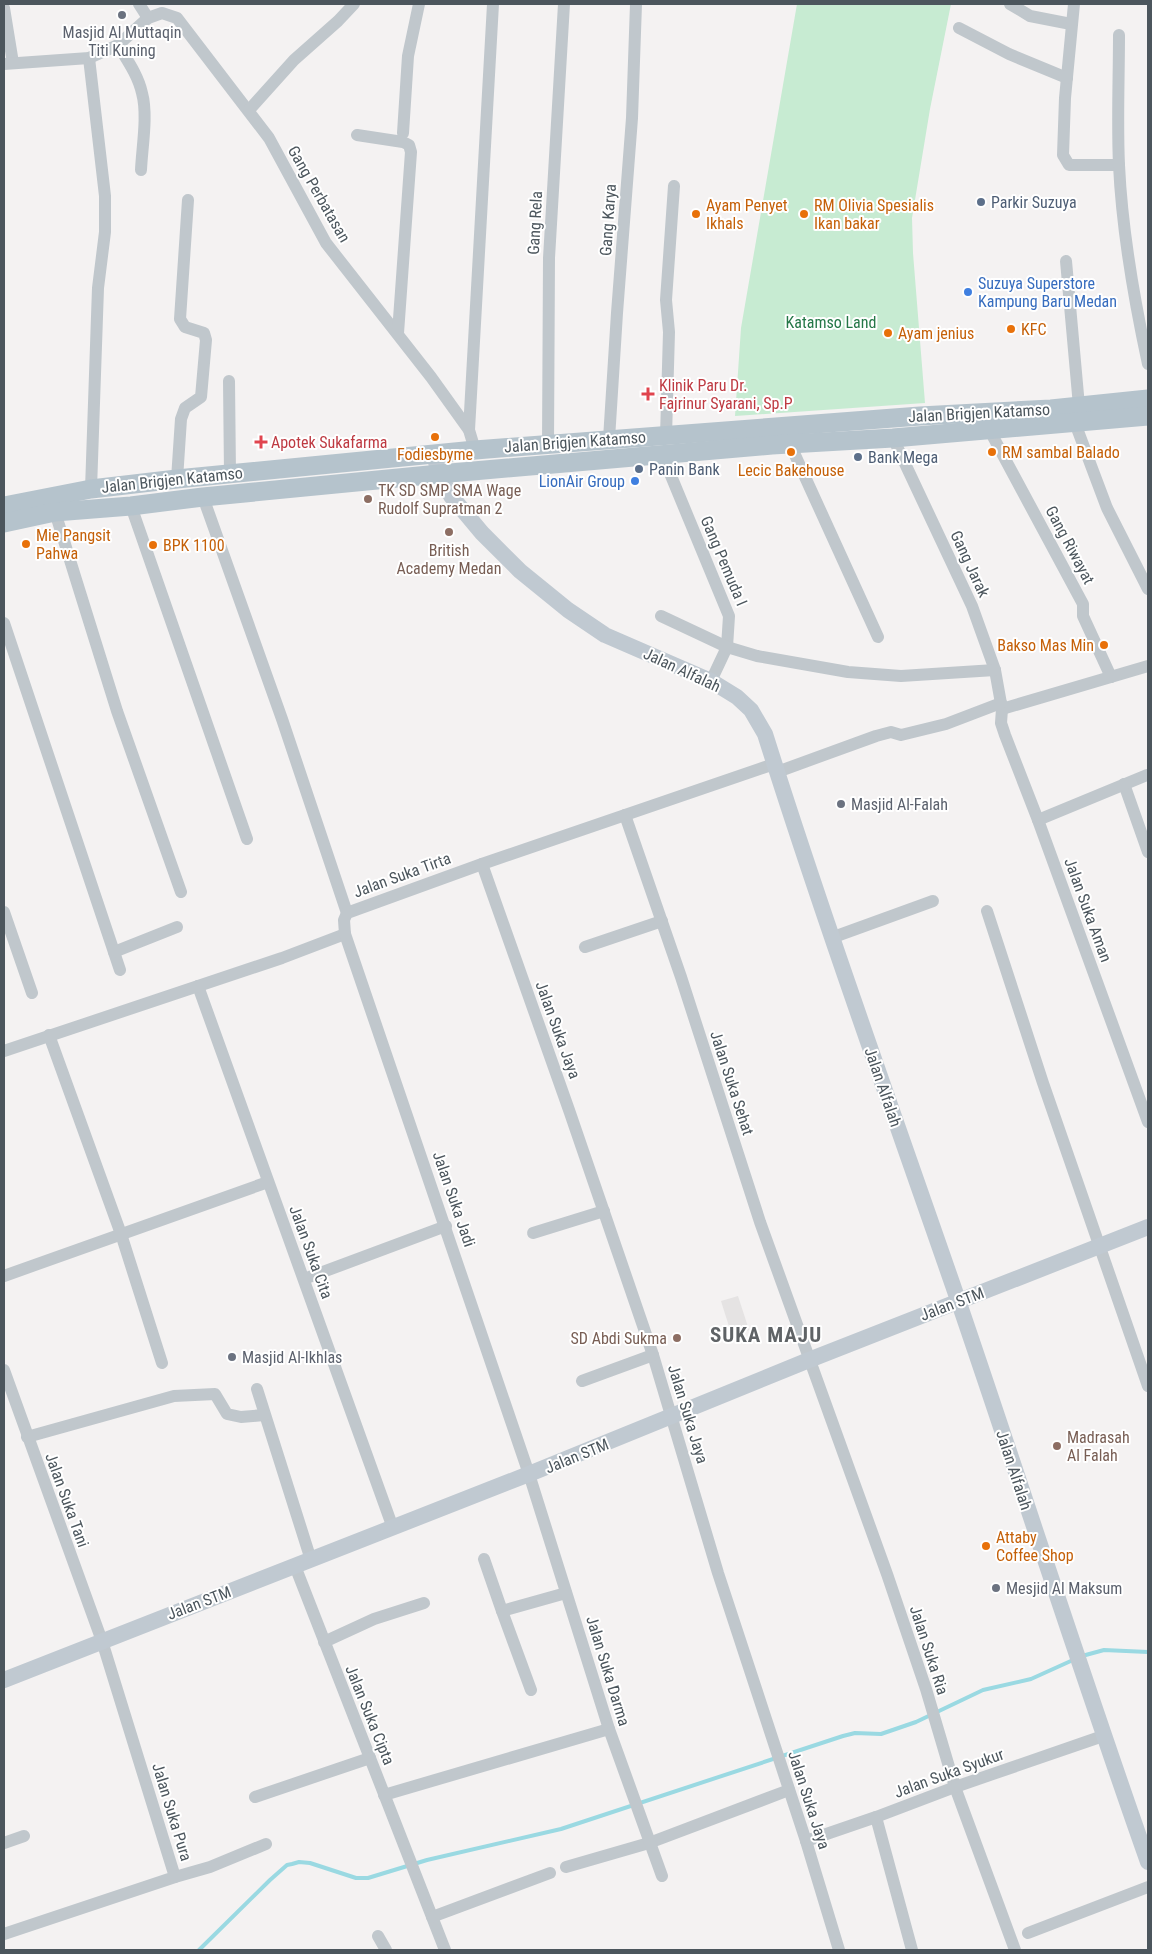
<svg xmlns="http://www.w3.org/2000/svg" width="1152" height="1954" viewBox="0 0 1152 1954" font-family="'Roboto Condensed',sans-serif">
  <rect width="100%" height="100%" fill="#f4f2f2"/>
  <polygon fill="#e5e3e3" points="738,1296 749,1330 732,1336 721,1301"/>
  <polygon fill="#c7ebd2" points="797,4 951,4 930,109 912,218 913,253 925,403 735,416 741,328"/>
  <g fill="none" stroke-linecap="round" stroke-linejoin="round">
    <g stroke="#9ad9e2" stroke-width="4">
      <polyline points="1082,1656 1104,1650 1148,1652"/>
      <polyline points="199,1950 270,1880 287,1865 292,1864 299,1862 310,1863 356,1878 368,1878 427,1860 561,1829 843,1736 855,1733 881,1734 916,1722 983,1690 1031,1679 1073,1660"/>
    </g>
    <g stroke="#c0c7cc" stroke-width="12">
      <polyline points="139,4 148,18 162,13 177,18 269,138 326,243 431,377 469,430 475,450"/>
      <polyline points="1010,4 1030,16 1071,24"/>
      <polyline points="1074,4 1065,98 1063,155 1069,165 1119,165"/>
      <polyline points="4,8 13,63"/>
      <polyline points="959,28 1009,54 1067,78"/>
      <path d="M1119,35C1119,78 1117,122 1119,165C1122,231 1134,299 1148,364"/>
      <path d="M118,45C127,60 138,75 142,93C148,115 142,147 141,170"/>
      <polyline points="89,58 105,196 105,232 98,288 91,489"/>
      <polyline points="4,64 89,58 118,45 148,18"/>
      <polyline points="249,110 294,60 338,21 354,4"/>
      <polyline points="403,133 408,56 419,4"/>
      <polyline points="357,135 403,142 409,145 411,152 398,333"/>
      <polyline points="1066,261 1079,406"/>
      <polyline points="229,381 230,474"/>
      <polyline points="1074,417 1075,423 1107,508 1148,589"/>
      <polyline points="469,430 493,4"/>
      <polyline points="990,431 1083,604 1083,616 1111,677"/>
      <polyline points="666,436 669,332 666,300 674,186"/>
      <polyline points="893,438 972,606 995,670 1002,709 1001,723 1005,735 1038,820 1148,1122"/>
      <polyline points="609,439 617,313 632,118 636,4"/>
      <polyline points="548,444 549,258 564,4"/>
      <polyline points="790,444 878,637"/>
      <polyline points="662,454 729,616 727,647 711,681"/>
      <polyline points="177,479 181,419 185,408 201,397 206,340 204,333 185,327 180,319 188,200"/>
      <polyline points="203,497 282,719 347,913"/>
      <polyline points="131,506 247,839"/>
      <polyline points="55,512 117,711 181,892"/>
      <polyline points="661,616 727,647 757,656 848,672 901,676 995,670"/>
      <polyline points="4,623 120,970"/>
      <polyline points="1002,709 1148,666"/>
      <polyline points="777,772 876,736 891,732 901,735 946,724 1001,703"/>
      <polyline points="1124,784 1148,852"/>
      <polyline points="625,815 681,977 760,1222 887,1574 926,1689 955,1787 1015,1950"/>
      <polyline points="1038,820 1147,775"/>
      <polyline points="482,864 569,1110 653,1355 718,1573 806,1841 839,1950"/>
      <polyline points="987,911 1043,1083 1148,1386"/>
      <polyline points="4,912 32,993"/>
      <polyline points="831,938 933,901"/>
      <polyline points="585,947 662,921"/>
      <polyline points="114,952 177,927"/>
      <polyline points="198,986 393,1528"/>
      <polyline points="49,1035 121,1234 162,1363"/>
      <polyline points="4,1051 282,958 345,934"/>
      <polyline points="533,1233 604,1211"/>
      <polyline points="4,1276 268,1182"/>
      <polyline points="304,1279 446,1226"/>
      <polyline points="4,1370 102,1641 175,1877 4,1934"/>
      <polyline points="582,1381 653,1355"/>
      <polyline points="257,1389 311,1560"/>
      <polyline points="27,1437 174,1396 215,1394 227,1414 241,1417 264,1415"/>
      <polyline points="484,1559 502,1611"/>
      <polyline points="295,1566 445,1950"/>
      <polyline points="324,1642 374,1619 424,1603"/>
      <polyline points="531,1690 502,1611 566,1593"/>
      <polyline points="384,1795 609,1729"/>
      <polyline points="255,1797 370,1758"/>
      <polyline points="876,1817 912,1950"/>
      <polyline points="806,1841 876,1817 955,1787 1103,1736"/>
      <polyline points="4,1843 24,1836"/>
      <polyline points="566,1867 649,1843 789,1790"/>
      <polyline points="662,1876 609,1729 529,1474 345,934 344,920 347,913 482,864 774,764"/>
      <polyline points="175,1877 210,1867 266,1844"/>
      <polyline points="432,1917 550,1873"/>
      <polyline points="1028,1933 1148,1887"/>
      <polyline points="378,1936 386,1950"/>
    </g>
    <g stroke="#c0c9d1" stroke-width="16">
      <path d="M434,454L439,474L451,496L482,533L520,571L568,610L605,635L711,681L737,697L751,710L765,734C825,924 893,1112 958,1300C1022,1487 1082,1676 1148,1862"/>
      <polyline points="4,1680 529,1474 809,1360 1148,1227"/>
    </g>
    <g stroke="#b5c3cc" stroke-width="19">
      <polyline points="4,506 91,489 177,479 475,450 920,416 1051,409 1148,399"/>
      <polyline points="4,523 55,512 131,506 203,497 439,474 772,445 893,438 1148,416"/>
    </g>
  </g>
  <g fill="#6b7280" stroke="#fff" stroke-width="2">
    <circle cx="122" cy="15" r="5"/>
    <circle cx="841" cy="804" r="5"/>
    <circle cx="232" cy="1357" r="5"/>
    <circle cx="996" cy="1588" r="5"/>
  </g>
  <g fill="#5c6f8a" stroke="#fff" stroke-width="2">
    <circle cx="981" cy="202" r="5"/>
    <circle cx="858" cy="457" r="5"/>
    <circle cx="639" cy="469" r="5"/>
  </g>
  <g fill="#e8710a" stroke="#fff" stroke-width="2">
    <circle cx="696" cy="214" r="5"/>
    <circle cx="804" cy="214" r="5"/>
    <circle cx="1011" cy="329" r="5"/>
    <circle cx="888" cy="333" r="5"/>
    <circle cx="435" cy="437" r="5"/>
    <circle cx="791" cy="452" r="5"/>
    <circle cx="992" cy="452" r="5"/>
    <circle cx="26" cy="544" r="5"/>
    <circle cx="153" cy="545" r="5"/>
    <circle cx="1104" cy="645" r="5"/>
    <circle cx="986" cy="1546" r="5"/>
  </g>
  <g fill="#3f7fe0" stroke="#fff" stroke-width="2">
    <circle cx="968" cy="292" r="5"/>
    <circle cx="635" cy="481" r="5"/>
  </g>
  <g fill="#e0444e" stroke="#fff" stroke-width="2">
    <path d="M645.5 386.5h5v5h5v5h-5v5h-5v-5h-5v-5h5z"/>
    <path d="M258.5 434.5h5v5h5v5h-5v5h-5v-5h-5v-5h5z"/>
  </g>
  <g fill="#8d6e63" stroke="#fff" stroke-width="2">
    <circle cx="368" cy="499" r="5"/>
    <circle cx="449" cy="532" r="5"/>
    <circle cx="677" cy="1338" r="5"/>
    <circle cx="1057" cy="1446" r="5"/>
  </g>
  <g text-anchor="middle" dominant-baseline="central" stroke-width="4" stroke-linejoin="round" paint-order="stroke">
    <g font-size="16" fill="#5b616d" stroke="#fff" text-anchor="start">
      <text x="122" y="32" text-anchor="middle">Masjid Al Muttaqin<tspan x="122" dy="18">Titi Kuning</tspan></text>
      <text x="851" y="804">Masjid Al-Falah</text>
      <text x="242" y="1357">Masjid Al-Ikhlas</text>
      <text x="1006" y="1588">Mesjid Al Maksum</text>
    </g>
    <g font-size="16" fill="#4c565d" stroke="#fff">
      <text transform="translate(319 194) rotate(60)">Gang Perbatasan</text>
      <text transform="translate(608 220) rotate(-86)">Gang Karya</text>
      <text transform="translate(535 223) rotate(-87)">Gang Rela</text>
      <text transform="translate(979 413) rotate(-3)">Jalan Brigjen Katamso</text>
      <text transform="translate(575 442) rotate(-4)">Jalan Brigjen Katamso</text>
      <text transform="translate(172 480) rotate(-6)">Jalan Brigjen Katamso</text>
      <text transform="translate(1070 545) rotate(62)">Gang Riwayat</text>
      <text transform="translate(724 561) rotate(67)">Gang Pemuda I</text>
      <text transform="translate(970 564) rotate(65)">Gang Jarak</text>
      <text transform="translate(682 670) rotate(25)">Jalan Alfalah</text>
      <text transform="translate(402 875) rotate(-20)">Jalan Suka Tirta</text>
      <text transform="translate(1088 910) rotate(70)">Jalan Suka Aman</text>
      <text transform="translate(558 1030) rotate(70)">Jalan Suka Jaya</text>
      <text transform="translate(732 1083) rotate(72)">Jalan Suka Sehat</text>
      <text transform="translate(883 1087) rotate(71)">Jalan Alfalah</text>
      <text transform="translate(454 1199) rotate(71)">Jalan Suka Jadi</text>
      <text transform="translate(311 1252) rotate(70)">Jalan Suka Cita</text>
      <text transform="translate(952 1304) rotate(-21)">Jalan STM</text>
      <text transform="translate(688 1414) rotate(73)">Jalan Suka Jaya</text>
      <text transform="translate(577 1456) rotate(-22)">Jalan STM</text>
      <text transform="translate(1014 1470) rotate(72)">Jalan Alfalah</text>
      <text transform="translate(67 1500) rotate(70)">Jalan Suka Tani</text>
      <text transform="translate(199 1603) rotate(-21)">Jalan STM</text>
      <text transform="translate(929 1650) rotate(72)">Jalan Suka Ria</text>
      <text transform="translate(608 1671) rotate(73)">Jalan Suka Darma</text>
      <text transform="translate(370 1715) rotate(68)">Jalan Suka Cipta</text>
      <text transform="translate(949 1773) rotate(-20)">Jalan Suka Syukur</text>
      <text transform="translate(809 1800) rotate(72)">Jalan Suka Jaya</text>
      <text transform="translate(172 1812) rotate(73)">Jalan Suka Pura</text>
    </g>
    <g font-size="16" fill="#4e5e75" stroke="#fff" text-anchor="start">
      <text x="991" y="202">Parkir Suzuya</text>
      <text x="868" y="457">Bank Mega</text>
      <text x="649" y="469">Panin Bank</text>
    </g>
    <g font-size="16" fill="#c56008" stroke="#fff" text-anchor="start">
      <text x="706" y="205">Ayam Penyet<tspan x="706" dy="18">Ikhals</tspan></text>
      <text x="814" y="205">RM Olivia Spesialis<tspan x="814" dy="18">Ikan bakar</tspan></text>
      <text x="1021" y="329">KFC</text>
      <text x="898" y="333">Ayam jenius</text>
      <text x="1002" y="452">RM sambal Balado</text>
      <text x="435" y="454" text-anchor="middle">Fodiesbyme</text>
      <text x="791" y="470" text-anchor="middle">Lecic Bakehouse</text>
      <text x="36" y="535">Mie Pangsit<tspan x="36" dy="18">Pahwa</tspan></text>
      <text x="163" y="545">BPK 1100</text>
      <text x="1094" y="645" text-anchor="end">Bakso Mas Min</text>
      <text x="996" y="1537">Attaby<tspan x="996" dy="18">Coffee Shop</tspan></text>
    </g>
    <g font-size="16" fill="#366cbe" stroke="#fff" text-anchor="start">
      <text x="978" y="283">Suzuya Superstore<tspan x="978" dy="18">Kampung Baru Medan</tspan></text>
      <text x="625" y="481" text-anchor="end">LionAir Group</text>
    </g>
    <g font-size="16" fill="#247747" stroke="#fff">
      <text x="831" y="322">Katamso Land</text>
    </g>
    <g font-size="16" fill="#be3a42" stroke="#fff" text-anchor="start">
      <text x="659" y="385">Klinik Paru Dr.<tspan x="659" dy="18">Fajrinur Syarani, Sp.P</tspan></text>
      <text x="271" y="442">Apotek Sukafarma</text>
    </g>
    <g font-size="16" fill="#785e54" stroke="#fff" text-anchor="start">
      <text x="378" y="490">TK SD SMP SMA Wage<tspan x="378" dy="18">Rudolf Supratman 2</tspan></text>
      <text x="449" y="550" text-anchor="middle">British<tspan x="449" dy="18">Academy Medan</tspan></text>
      <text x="667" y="1338" text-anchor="end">SD Abdi Sukma</text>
      <text x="1067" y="1437">Madrasah<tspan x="1067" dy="18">Al Falah</tspan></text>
    </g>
    <g font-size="21" font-weight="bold" letter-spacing="1" fill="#5f6366" stroke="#fff">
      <text x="766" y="1335">SUKA MAJU</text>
    </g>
  </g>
  <rect width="1152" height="1954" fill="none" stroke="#4c565d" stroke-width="10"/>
</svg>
